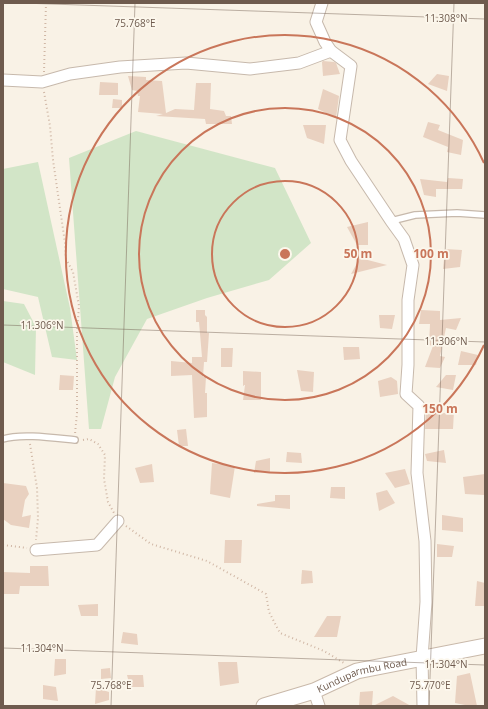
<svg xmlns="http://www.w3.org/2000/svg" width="488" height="709" viewBox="0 0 488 709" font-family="'Open Sans',sans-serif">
  <rect width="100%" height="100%" fill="#f9f2e6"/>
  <g fill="#d2e5c7">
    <polygon points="136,131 275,168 311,243 269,280 207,298 147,319 115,377 101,429 89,429 69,158"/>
    <polygon points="38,162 70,308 77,360 52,357 38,297 3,289 3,169"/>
    <polygon points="3,301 24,304 36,327 35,375 3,362"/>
  </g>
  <g fill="#e9d1c0">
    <polygon points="323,61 334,62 336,63 340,74 323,76 322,62"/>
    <polygon points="437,74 449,76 447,91 428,84"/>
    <polygon points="128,76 146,77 146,80 162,81 166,113 175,109 194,110 196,83 211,83 210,109 224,111 226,116 231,116 232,124 206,124 205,119 156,116 163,114 138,112 140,96 138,96 137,91 132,90"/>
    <polygon points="100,82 118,83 118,95 99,95"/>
    <polygon points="323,89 339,96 336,118 318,109"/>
    <polygon points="113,99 122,100 122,108 112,108"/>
    <polygon points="428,122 440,125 438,130 463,140 461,155 447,152 448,147 423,137"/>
    <polygon points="303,125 326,125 324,144 307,138"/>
    <polygon points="448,178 463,179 462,189 436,189 436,197 424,195 420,179 447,182"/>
    <polygon points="368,222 368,245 357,245 347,227"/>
    <polygon points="445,249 462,250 460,267 443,269"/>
    <polygon points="360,258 387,265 351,274"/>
    <polygon points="196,310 205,310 205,315 207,317 207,333 209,333 207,362 204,362 203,377 206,377 205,393 207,393 207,417 194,418 192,375 171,376 171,361 192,363 192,357 202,357 199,322 196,322"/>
    <polygon points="421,310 440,311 440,320 461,318 456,330 446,328 440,356 445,357 440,368 425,367 433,346 429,345 430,324 419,324"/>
    <polygon points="379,315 395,315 392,329 380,328"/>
    <polygon points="343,347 359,347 360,359 344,360"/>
    <polygon points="221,348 233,348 232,367 221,367"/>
    <polygon points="461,351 478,355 476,365 458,365"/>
    <polygon points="297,370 314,372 313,392 301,391"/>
    <polygon points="243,371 261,372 261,400 243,400 245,385 243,386"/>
    <polygon points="60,375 74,376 73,390 59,390"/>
    <polygon points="446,375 456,375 453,390 436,387"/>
    <polygon points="391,377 397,381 398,394 380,397 378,381"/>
    <polygon points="454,411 453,429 425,429 426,414 446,413"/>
    <polygon points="186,429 188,446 179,446 177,430"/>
    <polygon points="444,450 446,463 427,461 425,454"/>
    <polygon points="287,452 301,453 302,463 286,462"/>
    <polygon points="270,458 270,472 254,473 256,461"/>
    <polygon points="212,463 235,466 230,498 210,494"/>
    <polygon points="152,464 154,482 140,483 135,468"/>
    <polygon points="405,469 410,484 395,488 385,473"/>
    <polygon points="485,474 484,495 465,494 463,477"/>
    <polygon points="3,483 26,486 29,494 25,500 22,517 31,515 29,528 11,525 3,519"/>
    <polygon points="331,487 345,487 345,499 330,498"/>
    <polygon points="387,490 395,503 379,511 376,493"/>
    <polygon points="275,495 290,495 290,509 257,506 257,504 275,501"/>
    <polygon points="442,515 463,518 463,532 442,530"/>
    <polygon points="225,540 242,540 241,563 224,563"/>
    <polygon points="437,544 454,546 452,557 437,557"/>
    <polygon points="30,566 48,566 49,586 20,586 19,594 3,594 3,572 30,573"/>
    <polygon points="302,570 312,571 313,583 301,584"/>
    <polygon points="477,581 485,583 485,606 475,606"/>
    <polygon points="98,604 98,616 81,616 78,605"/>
    <polygon points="327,616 341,616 337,637 314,637"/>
    <polygon points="123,632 137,634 138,645 121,643"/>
    <polygon points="55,659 66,659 66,674 54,676"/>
    <polygon points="218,662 237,662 239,683 220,686"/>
    <polygon points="110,668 111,678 101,679 101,669"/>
    <polygon points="470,673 477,706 470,706 455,703 457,676"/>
    <polygon points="127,675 143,675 144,687 130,687"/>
    <polygon points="43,685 56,687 58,701 43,699"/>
    <polygon points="96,688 109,692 109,700 95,704"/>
    <polygon points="373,691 372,706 359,706 360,692"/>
    <polygon points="393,696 411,706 373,706"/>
  </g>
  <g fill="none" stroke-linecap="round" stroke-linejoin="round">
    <defs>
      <g id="lane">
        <polyline points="391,221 415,215 457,213 485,215"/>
        <path d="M3,439C21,433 55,438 75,440"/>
      </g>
      <g id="street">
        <polyline points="322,3 316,22 325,42 331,51 351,66 340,140 351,161 391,221 404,239 413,265 408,300 408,365 406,394 419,406 417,473 425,541 426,602 422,658 423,706"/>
        <polyline points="3,80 42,82 70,74 120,67 186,63 250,69 299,63 331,51"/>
        <polyline points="36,550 97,545 118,521"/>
        <polyline points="314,691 319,706"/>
      </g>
      <g id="secondary">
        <path id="s1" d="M264,706L314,691L357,671L485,646"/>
      </g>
    </defs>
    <use href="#lane" stroke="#c7b9ac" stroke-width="8"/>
    <use href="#street" stroke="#c7b9ac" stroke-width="13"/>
    <use href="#secondary" stroke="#c9b9aa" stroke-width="17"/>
    <g stroke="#d0b7a5" stroke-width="2" stroke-dasharray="1 3" stroke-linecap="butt">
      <polyline points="44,72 46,3"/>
      <polyline points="44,92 50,126 53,160 65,243 66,259 73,272 79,306 77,333 77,413 75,434"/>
      <polyline points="83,440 89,439 98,444 105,455 104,479 108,502 114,513"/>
      <polyline points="30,444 37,488 38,518 36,540"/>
      <polyline points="126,526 151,544 207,561 266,594 269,612 280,633 324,651 344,663"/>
      <polyline points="3,545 27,548"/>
    </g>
    <use href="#lane" stroke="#fff" stroke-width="5.5"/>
    <use href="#street" stroke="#fff" stroke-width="11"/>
    <use href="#secondary" stroke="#fff" stroke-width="15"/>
  </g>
  <path fill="none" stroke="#6f5b4e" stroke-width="1" stroke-opacity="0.45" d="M22,3L485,19M3,325L485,342M3,648L485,665M111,706L135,3M429,706L454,3"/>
  <g fill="none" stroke="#c9765a" stroke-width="2">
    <circle cx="285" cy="254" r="73"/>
    <circle cx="285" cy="254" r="146"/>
    <path d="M484 345A219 219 0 1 1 484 163"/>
  </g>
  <g text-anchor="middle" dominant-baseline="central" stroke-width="3.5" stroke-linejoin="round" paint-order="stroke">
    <g font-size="10" fill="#6f5b4e" stroke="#fcf7ec">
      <text stroke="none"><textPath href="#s1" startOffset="103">Kunduparmbu Road</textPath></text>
    </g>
  </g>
  <g font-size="10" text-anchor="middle" fill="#6f5b4e" stroke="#fcf7ec" stroke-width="3.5" stroke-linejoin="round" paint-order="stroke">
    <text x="446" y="22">11.308°N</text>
    <text x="135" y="27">75.768°E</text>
    <text x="42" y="329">11.306°N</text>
    <text x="446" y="345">11.306°N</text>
    <text x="42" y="652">11.304°N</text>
    <text x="446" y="668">11.304°N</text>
    <text x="111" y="689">75.768°E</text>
    <text x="430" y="689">75.770°E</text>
  </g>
  <circle cx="285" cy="254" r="6" fill="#c9765a" stroke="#fcf7ec" stroke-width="2"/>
  <g font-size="12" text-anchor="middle" font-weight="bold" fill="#c9765a" stroke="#fcf7ec" stroke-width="3.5" stroke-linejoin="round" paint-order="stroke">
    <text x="358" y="258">50 m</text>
    <text x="431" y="258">100 m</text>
    <text x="440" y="413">150 m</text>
  </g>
  <rect width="488" height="709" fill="none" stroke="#6f5b4e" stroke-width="8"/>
</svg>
